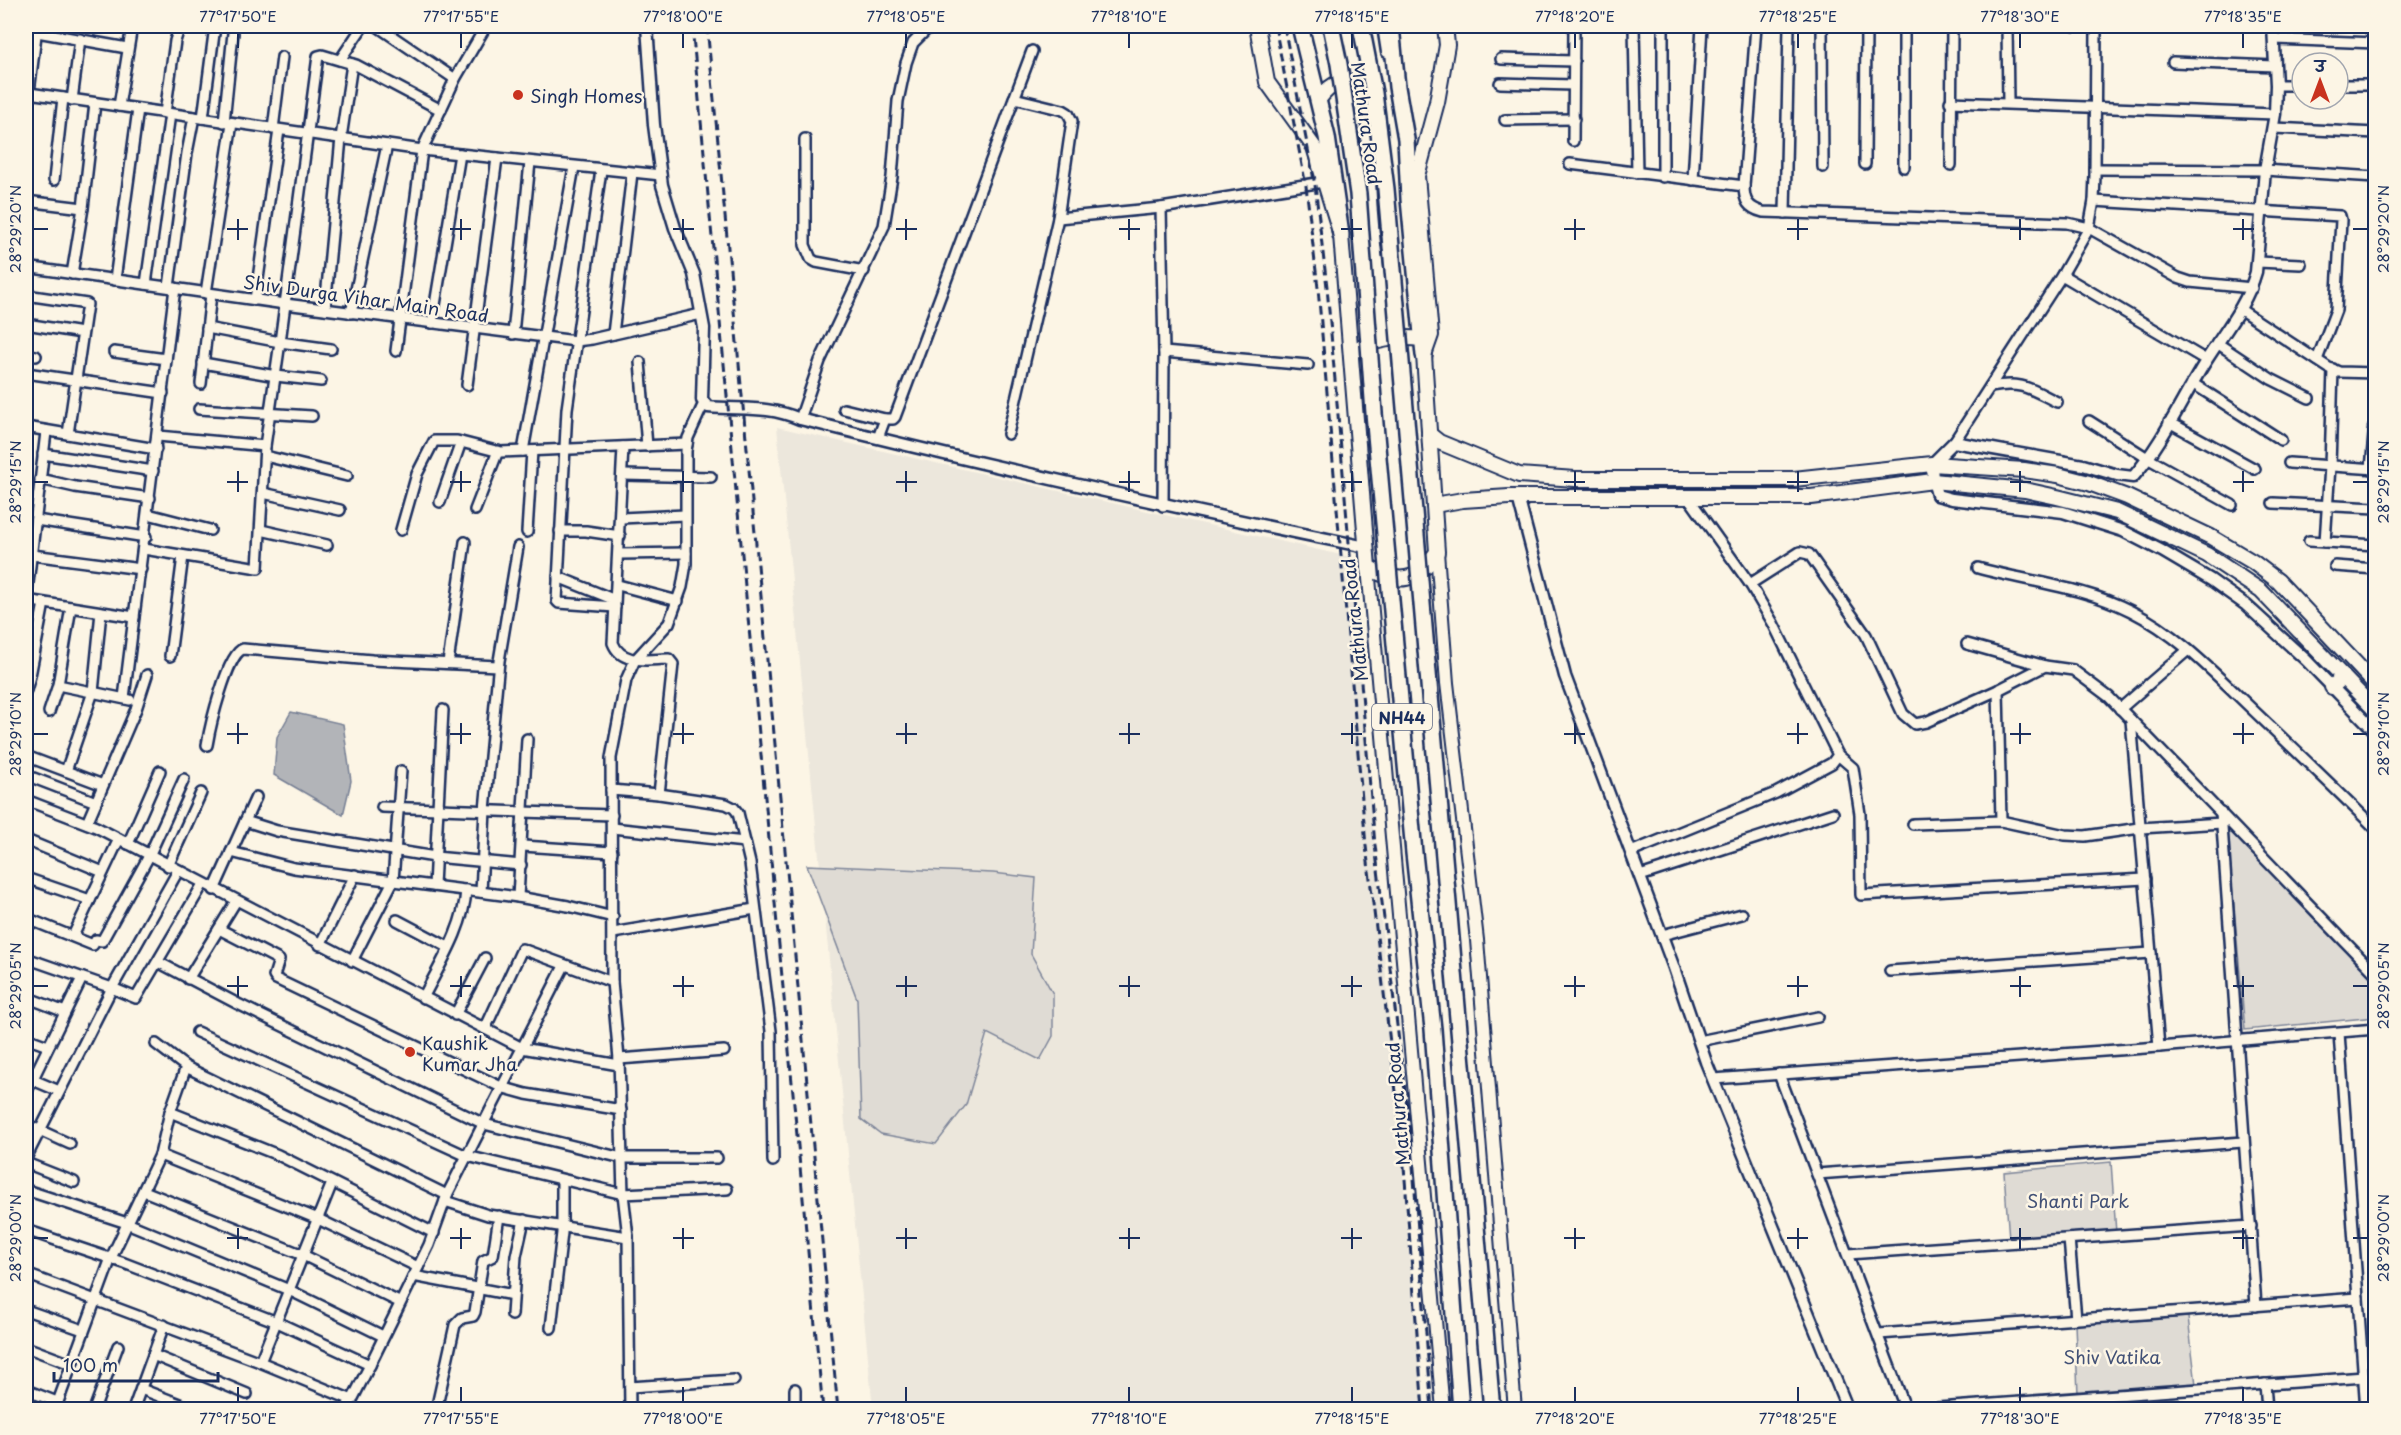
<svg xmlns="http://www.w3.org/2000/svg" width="2401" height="1435" viewBox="0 0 2401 1435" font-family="'Playpen Sans','Playpen Sans Deva',sans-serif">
  <rect width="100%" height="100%" fill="#fcf5e5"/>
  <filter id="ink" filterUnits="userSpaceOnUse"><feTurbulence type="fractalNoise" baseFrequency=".0167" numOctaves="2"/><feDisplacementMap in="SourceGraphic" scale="12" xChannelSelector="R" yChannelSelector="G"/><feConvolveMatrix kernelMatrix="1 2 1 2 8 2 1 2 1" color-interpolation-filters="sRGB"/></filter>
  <g filter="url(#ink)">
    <polygon fill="#ece7dc" points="777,427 1350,557 1423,1409 873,1409"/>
    <g fill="#dfdbd4" stroke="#7d8599" stroke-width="1.5">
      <polygon points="2227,828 2375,979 2375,1017 2245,1030"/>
      <polygon points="807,865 993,873 1036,878 1031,954 1053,994 1053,1036 1040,1060 987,1033 966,1105 936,1144 881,1134 861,1119 857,999"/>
      <polygon points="2111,1162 2116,1233 2009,1239 2004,1172"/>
      <polygon points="2188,1317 2196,1385 2078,1394 2075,1324"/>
    </g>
    <polygon fill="#b2b4b8" stroke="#767f94" stroke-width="1.5" points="291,712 343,724 351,781 343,815 274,775 277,737"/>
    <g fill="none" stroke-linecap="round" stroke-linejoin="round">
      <defs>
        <g id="minor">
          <polyline points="377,26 455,79"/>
          <polyline points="1634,26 1637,173"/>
          <polyline points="1663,26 1663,177"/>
          <path d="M1756,26L1744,186C1744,201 1748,208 1763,212L2067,223L2089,228L2178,278L2190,282L2252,288"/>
          <polyline points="1822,26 1823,167"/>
          <polyline points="2007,26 2008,103"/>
          <polyline points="2075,26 2142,26"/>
          <polyline points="26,30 127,48"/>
          <polyline points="2274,39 2376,43"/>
          <polyline points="1501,59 1574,61"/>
          <polyline points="340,60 363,26"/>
          <polyline points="2173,62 2275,66"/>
          <polyline points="1500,83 1573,85"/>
          <polyline points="2276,85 2302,85"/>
          <polyline points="2338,85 2376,85"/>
          <polyline points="29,93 422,150 661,175"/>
          <polyline points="72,100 80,39"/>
          <polyline points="1950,102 2275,114"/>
          <polyline points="119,106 132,26"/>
          <polyline points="165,113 175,41 180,26"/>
          <polyline points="26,117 37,27"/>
          <polyline points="203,118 215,26"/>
          <polyline points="1505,120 1574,119"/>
          <polyline points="224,122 233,33"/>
          <polyline points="2273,128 2376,133"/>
          <polyline points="273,129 282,57"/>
          <polyline points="805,139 805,245 811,259 816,262 864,271"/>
          <polyline points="1573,141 1574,26"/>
          <polyline points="1570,164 1744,186"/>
          <polyline points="1865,164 1866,26"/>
          <polyline points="1951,165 1952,26"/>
          <polyline points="1904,167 1904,26"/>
          <polyline points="2095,169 2265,170 2376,177"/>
          <polyline points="601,170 567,409 557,601 559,603 615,607"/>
          <polyline points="54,180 63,98"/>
          <polyline points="1693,180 1702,26"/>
          <polyline points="26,201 83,208"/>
          <polyline points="2094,201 2340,216 2341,220 2336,310 2317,360"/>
          <polyline points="1161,208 1164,352 1163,506"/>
          <polyline points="1785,213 1789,26"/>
          <polyline points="1058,218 1161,208 1323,182"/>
          <polyline points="2258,262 2301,264"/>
          <polyline points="26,267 285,304 576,341 592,339 701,314"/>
          <polyline points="72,274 83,208 95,103"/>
          <polyline points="2062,275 2206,360"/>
          <polyline points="115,280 138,109"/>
          <polyline points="146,284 170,114"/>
          <polyline points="169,287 187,153 194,117"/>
          <polyline points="206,293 232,123"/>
          <polyline points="26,295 87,304 68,434"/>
          <polyline points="255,300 279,130"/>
          <polyline points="325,309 341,138 352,64"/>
          <polyline points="2241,310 2329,368 2339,372 2376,373"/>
          <polyline points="351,313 387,145"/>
          <polyline points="432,323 460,154"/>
          <polyline points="26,324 82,333"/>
          <polyline points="207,328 280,342 318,56 322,55 356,65 441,110"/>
          <polyline points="513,334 530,162"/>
          <polyline points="613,334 632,173"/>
          <polyline points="2217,343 2271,379 2309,398"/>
          <polyline points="396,351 422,150 455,79 486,26"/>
          <polyline points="114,352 166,359"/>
          <polyline points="1164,352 1308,365"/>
          <polyline points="26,354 36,356"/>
          <polyline points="640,362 647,446"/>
          <polyline points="203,363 276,376 321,381"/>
          <polyline points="26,373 163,393"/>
          <polyline points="2192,383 2281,440"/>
          <polyline points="201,384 211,294"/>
          <polyline points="467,385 497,158"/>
          <path d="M1990,387C2022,381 2029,388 2057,402"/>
          <polyline points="199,409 312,416"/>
          <polyline points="844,409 885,419"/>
          <polyline points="800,419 820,361 884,226 892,177 898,101 906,63 913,43 930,26"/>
          <polyline points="2089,421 2149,459 2232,505"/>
          <polyline points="2169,422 2255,469"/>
          <polyline points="26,427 156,449"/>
          <polyline points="1008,434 1058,218 1072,121 1068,113 1063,110 1014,98"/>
          <polyline points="158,436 265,446"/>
          <polyline points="878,438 885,419 893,419 895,417 1032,51"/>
          <polyline points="1954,442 2062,275 2089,228 2094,201 2095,175 2096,26"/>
          <path d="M623,447L613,643C622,666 650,659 669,659L673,664L659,794"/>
          <polyline points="523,451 574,167"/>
          <polyline points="43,454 153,471"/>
          <polyline points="265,456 347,476"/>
          <polyline points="2289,463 2376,469"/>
          <polyline points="2371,469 2376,411"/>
          <polyline points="623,475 711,477"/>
          <polyline points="40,479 75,487 150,498"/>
          <polyline points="263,493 340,510"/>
          <polyline points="440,502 461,442"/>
          <polyline points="2273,503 2376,508"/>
          <polyline points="475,510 498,451"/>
          <polyline points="148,514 210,530"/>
          <polyline points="621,518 685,515"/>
          <polyline points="36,520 146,537"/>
          <polyline points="261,530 327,545"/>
          <polyline points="401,530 417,474 434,441 457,441 500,452 687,444"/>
          <polyline points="560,531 586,531 620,536"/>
          <polyline points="527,532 532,451"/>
          <polyline points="2309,541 2376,545"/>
          <polyline points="2325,542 2330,466 2333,369"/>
          <polyline points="144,549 258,568 265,446 280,342 331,349"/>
          <polyline points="619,554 686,553"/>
          <polyline points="32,555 141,569"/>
          <polyline points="2335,566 2376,569"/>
          <path d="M1978,568C2029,582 2084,587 2131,611C2179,635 2216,675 2254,711C2295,750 2336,789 2376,829"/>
          <polyline points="558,577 615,600"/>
          <polyline points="1750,584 1800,552 1809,554 1866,635 1903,714 1915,724 1926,722 1998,690 2045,666 2073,670 2109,697 2376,974"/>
          <polyline points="618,585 678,601"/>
          <polyline points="26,600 134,617 175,288"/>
          <polyline points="26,600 46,432"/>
          <polyline points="1967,644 2045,666"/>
          <polyline points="170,656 183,556"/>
          <polyline points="448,663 465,542"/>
          <polyline points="58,685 130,700"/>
          <polyline points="26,690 30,676 44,603"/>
          <polyline points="1998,690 2001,821"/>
          <polyline points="124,698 134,617"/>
          <polyline points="2120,709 2188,650"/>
          <polyline points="49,712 58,685 71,607"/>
          <polyline points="2131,720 2159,1047"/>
          <path d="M207,745C210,727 227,654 243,649L372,660L498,666"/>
          <polyline points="1838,755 1853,768 1860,814 1861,895 2145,879"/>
          <polyline points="26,756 103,785"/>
          <polyline points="66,771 93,692 101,612"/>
          <polyline points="31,777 96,802"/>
          <polyline points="611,790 659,794 726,804 734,808 738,813 750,863 771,1031 773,1161"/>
          <polyline points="26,800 96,827 522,1048 619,1065"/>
          <polyline points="382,807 612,815"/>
          <polyline points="2221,812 2256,1306"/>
          <polyline points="245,821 277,831 435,857 521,865"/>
          <polyline points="87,823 136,709 147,675"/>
          <polyline points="1913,824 2001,821 2065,835 2085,836 2140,828 2222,823"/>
          <polyline points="612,828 745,842"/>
          <polyline points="26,840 103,872"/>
          <polyline points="128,844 160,771"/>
          <polyline points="523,846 612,852"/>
          <polyline points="231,852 294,868 518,897 568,906 613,917"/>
          <polyline points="1631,852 1776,793 1832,763 1838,755 1773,623 1750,584 1688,497"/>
          <polyline points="168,866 201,793"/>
          <polyline points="1640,876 1833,813"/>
          <polyline points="26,878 90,900"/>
          <polyline points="434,886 443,710"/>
          <polyline points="214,890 256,797"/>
          <polyline points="481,892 485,810 499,661 518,547"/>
          <polyline points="518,897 527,739"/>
          <polyline points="26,918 93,945 96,940 102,941 149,856 184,779"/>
          <polyline points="397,920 448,947"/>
          <polyline points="219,929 279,960 274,976 276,979 501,1087 526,1094 621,1110"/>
          <polyline points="613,933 755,909"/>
          <polyline points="1662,935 1742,914"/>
          <polyline points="73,936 119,839"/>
          <polyline points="320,945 355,875"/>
          <polyline points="26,958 112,988 136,998 203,884"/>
          <polyline points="352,961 393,881 401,771"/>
          <polyline points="158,962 238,1004 484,1124 622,1158 717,1158"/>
          <polyline points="1890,971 2151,953"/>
          <polyline points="188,979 236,901"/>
          <polyline points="26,997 65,1012"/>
          <path d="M423,998C440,964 464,928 466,890"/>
          <polyline points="455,1015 485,958"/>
          <polyline points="485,1029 522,949 612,982"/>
          <polyline points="197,1032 467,1156 623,1194 727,1189"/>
          <polyline points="2339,1033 2366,1410"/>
          <polyline points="26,1038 48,1046"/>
          <polyline points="1699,1041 1818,1017"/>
          <polyline points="156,1044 186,1067 447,1195"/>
          <polyline points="619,1059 724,1051"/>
          <polyline points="1779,1074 1906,1410"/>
          <polyline points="26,1077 59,1091"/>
          <polyline points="1713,1079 2159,1047 2376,1029"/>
          <polyline points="26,1093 82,978"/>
          <polyline points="170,1112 278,1155 434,1233"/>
          <polyline points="26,1124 70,1144"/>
          <polyline points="160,1155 318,1219 418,1267"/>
          <polyline points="26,1158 112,988 178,871"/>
          <polyline points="26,1163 74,1182"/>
          <polyline points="1817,1174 2243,1142"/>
          <polyline points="26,1190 127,1223 289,1290 383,1336"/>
          <polyline points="144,1191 303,1255 399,1302"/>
          <polyline points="445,1201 488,1215 628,1237"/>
          <polyline points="26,1230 124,1263 277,1322 370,1365"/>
          <polyline points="2069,1239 2076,1319"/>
          <polyline points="1848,1254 2251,1226"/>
          <polyline points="26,1274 260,1362 352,1400"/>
          <polyline points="413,1276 513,1295"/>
          <polyline points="26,1310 83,1330"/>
          <polyline points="512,1315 516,1256 524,1220"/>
          <polyline points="551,1328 562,1233 562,1180"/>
          <polyline points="1879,1334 2358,1298"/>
          <polyline points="26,1347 71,1364"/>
          <polyline points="153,1355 247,1394"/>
          <polyline points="260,1362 332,1183"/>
          <polyline points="2265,1384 2267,1410"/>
          <polyline points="630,1387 734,1380"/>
          <polyline points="141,1389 195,1410"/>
          <polyline points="795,1389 795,1410"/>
          <polyline points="26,1390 57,1402"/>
          <polyline points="55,1410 111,1258 160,1155 170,1112 186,1067"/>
          <polyline points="94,1410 118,1346"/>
          <polyline points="133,1410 164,1325"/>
          <polyline points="344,1410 352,1400 370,1365 429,1245 447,1195 564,966"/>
          <polyline points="436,1410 455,1325 462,1318 473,1316 475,1312 483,1261 493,1256 499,1216"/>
          <polyline points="630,1410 628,1237 623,1194 619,1059 612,982 611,758 626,680 635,660 669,623 682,587 686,564 686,451 688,438 704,403"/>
          <polyline points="1910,1410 2364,1377"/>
        </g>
        <g id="tertiary">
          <path d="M647,26L654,125L662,185L675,228L694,274L704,328L702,400L708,407C742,410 767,405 800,419C988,466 1176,508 1366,547"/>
          <polyline points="1383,26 1387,52"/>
          <path d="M2273,26L2276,85L2275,114L2265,170L2256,272C2246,307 2223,333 2204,364C2181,401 2162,444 2133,477L2117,475L2083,465L1954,442L1932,464L1933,481L1937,495L1952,499L2063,512L2123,531L2162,551L2211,580L2246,605L2306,660L2376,732"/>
          <polyline points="1518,497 1565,676 1674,968 1706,1062 1848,1410"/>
        </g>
        <g id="secondary">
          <polyline points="1437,552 1447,683 1477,940 1515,1410"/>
          <polyline points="1368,567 1443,1410"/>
        </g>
        <g id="primary">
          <path d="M1257,26L1267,82L1314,147L1341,235L1368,567C1399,586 1417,582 1437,552L1424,355L1431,335L1417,176L1437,102L1447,45L1445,26"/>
          <path d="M1319,99C1332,82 1341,79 1362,84C1374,110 1367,144 1368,174C1369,229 1378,284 1386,338"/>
          <path d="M1351,352C1375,339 1396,336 1422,339"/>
          <polyline points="1429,434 1439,442 1519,475 1575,479 1794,479 1932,464 2024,470 2058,475 2089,483 2127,497 2211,537 2253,562 2278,581 2376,685"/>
          <polyline points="1434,505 1463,500 1509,497 1811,497 1933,481 2025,490 2057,497 2117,512 2207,555 2261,591 2376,711"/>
          <polyline points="2332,687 2343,677"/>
        </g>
        <g id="trunk">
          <polyline points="1300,26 1327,137 1341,235"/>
          <polyline points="1391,26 1397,87 1406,139 1409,199 1424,355"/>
        </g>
      </defs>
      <use href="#minor" stroke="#1b2f5e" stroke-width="14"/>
      <use href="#tertiary" stroke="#1b2f5e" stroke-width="15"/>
      <use href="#secondary" stroke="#1b2f5e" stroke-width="16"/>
      <use href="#primary" stroke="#1b2f5e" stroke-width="18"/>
      <use href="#trunk" stroke="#1b2f5e" stroke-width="20"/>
      <use href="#minor" stroke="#fcf5e5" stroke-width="9"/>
      <use href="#tertiary" stroke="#fcf5e5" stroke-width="10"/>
      <use href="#secondary" stroke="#fcf5e5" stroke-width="12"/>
      <use href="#primary" stroke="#fcf5e5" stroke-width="14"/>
      <use href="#trunk" stroke="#fcf5e5" stroke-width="15"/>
      <g stroke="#1b2f5e" stroke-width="3" stroke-dasharray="9 4.5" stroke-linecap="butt">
        <polyline points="692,26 823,1410"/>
        <polyline points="707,26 838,1410"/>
        <polyline points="1275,26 1306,186 1318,288 1366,846 1402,1141 1423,1410"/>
        <polyline points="1284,26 1315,185 1327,287 1375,845 1411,1140 1432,1410"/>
      </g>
      <defs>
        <g id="trunk-bridge">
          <polyline points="1331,26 1339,64 1358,194 1374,413 1414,853 1433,1029 1461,1410"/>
          <polyline points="1361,26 1374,93 1386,189 1492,1410"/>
        </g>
      </defs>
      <use href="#trunk-bridge" stroke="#1b2f5e" stroke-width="20" stroke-linecap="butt"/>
      <use href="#trunk-bridge" stroke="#fcf5e5" stroke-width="15"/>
    </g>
  </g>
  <path fill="none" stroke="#1b2f5e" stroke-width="2" d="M238,33V48M461,33V48M683,33V48M906,33V48M1129,33V48M1352,33V48M1575,33V48M1798,33V48M2020,33V48M2243,33V48M238,219V240M461,219V240M683,219V240M906,219V240M1129,219V240M1352,219V240M1575,219V240M1798,219V240M2020,219V240M2243,219V240M33,229H48M227,229H248M450,229H471M673,229H694M896,229H917M1119,229H1140M1341,229H1362M1564,229H1585M1787,229H1808M2010,229H2031M2233,229H2254M2353,229H2368M238,471V492M461,471V492M683,471V492M906,471V492M1129,471V492M1352,471V492M1575,471V492M1798,471V492M2020,471V492M2243,471V492M33,482H48M227,482H248M450,482H471M673,482H694M896,482H917M1119,482H1140M1341,482H1362M1564,482H1585M1787,482H1808M2010,482H2031M2233,482H2254M2353,482H2368M238,723V744M461,723V744M683,723V744M906,723V744M1129,723V744M1352,723V744M1575,723V744M1798,723V744M2020,723V744M2243,723V744M33,734H48M227,734H248M450,734H471M673,734H694M896,734H917M1119,734H1140M1341,734H1362M1564,734H1585M1787,734H1808M2010,734H2031M2233,734H2254M2353,734H2368M238,976V997M461,976V997M683,976V997M906,976V997M1129,976V997M1352,976V997M1575,976V997M1798,976V997M2020,976V997M2243,976V997M33,986H48M227,986H248M450,986H471M673,986H694M896,986H917M1119,986H1140M1341,986H1362M1564,986H1585M1787,986H1808M2010,986H2031M2233,986H2254M2353,986H2368M238,1228V1249M461,1228V1249M683,1228V1249M906,1228V1249M1129,1228V1249M1352,1228V1249M1575,1228V1249M1798,1228V1249M2020,1228V1249M2243,1228V1249M33,1238H48M227,1238H248M450,1238H471M673,1238H694M896,1238H917M1119,1238H1140M1341,1238H1362M1564,1238H1585M1787,1238H1808M2010,1238H2031M2233,1238H2254M2353,1238H2368M238,1387V1402M461,1387V1402M683,1387V1402M906,1387V1402M1129,1387V1402M1352,1387V1402M1575,1387V1402M1798,1387V1402M2020,1387V1402M2243,1387V1402"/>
  <g fill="#c8321e" stroke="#fcf5e5" stroke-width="2">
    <circle cx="518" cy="95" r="6"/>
    <circle cx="410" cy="1052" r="6"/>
  </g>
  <g text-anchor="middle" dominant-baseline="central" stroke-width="5" stroke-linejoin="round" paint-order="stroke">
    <rect fill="#fcf5e5" stroke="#5e6a86" stroke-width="1.5" x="1372" y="704" width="60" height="26" rx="4.5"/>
    <g font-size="16" font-weight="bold" fill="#1b2f5e">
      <text x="1402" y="717">NH44</text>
    </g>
    <g font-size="18" fill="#1b2f5e" stroke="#fcf5e5" text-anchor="start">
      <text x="530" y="95">Singh Homes</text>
      <text x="422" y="1042">Kaushik<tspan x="422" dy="21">Kumar Jha</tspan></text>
    </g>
    <g font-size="18" fill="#1b2f5e" stroke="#fcf5e5">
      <text transform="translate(1367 123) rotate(82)">Mathura Road</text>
      <text transform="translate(366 298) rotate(8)">Shiv Durga Vihar Main Road</text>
      <text transform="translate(1354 620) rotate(-96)">Mathura Road</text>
      <text transform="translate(1397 1104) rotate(-95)">Mathura Road</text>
    </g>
    <g font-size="18" fill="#425176" stroke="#fcf5e5">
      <text x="2078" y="1200">Shanti Park</text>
      <text x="2112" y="1356">Shiv Vatika</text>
    </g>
  </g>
  <rect width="2401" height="1435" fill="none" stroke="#fcf5e5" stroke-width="66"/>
  <g transform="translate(2320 81)"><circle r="28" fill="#fcf5e5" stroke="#a2a6af" stroke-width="1.5"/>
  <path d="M0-4.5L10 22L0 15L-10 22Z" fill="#c8321e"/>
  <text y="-9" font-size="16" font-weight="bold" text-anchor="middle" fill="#1b2f5e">उ</text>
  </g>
  <path d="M54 1372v9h164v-9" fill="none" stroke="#1b2f5e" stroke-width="3"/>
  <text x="63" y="1372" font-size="18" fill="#1b2f5e" stroke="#fcf5e5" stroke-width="4.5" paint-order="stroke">100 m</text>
  <rect x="33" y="33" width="2335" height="1369" fill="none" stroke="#1b2f5e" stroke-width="2"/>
  <g font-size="15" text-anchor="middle" fill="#1b2f5e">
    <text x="238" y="22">77°17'50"E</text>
    <text x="461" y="22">77°17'55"E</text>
    <text x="683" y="22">77°18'00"E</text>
    <text x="906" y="22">77°18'05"E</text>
    <text x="1129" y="22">77°18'10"E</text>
    <text x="1352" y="22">77°18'15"E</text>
    <text x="1575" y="22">77°18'20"E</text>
    <text x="1798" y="22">77°18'25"E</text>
    <text x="2020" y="22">77°18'30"E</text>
    <text x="2243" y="22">77°18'35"E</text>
    <text transform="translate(16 229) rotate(-90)" y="5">28°29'20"N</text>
    <text transform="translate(2384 229) rotate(-90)" y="5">28°29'20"N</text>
    <text transform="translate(16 482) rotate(-90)" y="5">28°29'15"N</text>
    <text transform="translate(2384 482) rotate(-90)" y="5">28°29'15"N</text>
    <text transform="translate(16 734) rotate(-90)" y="5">28°29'10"N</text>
    <text transform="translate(2384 734) rotate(-90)" y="5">28°29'10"N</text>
    <text transform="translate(16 986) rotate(-90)" y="5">28°29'05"N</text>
    <text transform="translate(2384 986) rotate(-90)" y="5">28°29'05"N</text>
    <text transform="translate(16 1238) rotate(-90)" y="5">28°29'00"N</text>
    <text transform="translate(2384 1238) rotate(-90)" y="5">28°29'00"N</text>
    <text x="238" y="1424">77°17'50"E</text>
    <text x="461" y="1424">77°17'55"E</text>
    <text x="683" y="1424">77°18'00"E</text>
    <text x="906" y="1424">77°18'05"E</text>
    <text x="1129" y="1424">77°18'10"E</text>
    <text x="1352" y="1424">77°18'15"E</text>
    <text x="1575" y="1424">77°18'20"E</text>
    <text x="1798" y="1424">77°18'25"E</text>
    <text x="2020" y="1424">77°18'30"E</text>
    <text x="2243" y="1424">77°18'35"E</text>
  </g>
</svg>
